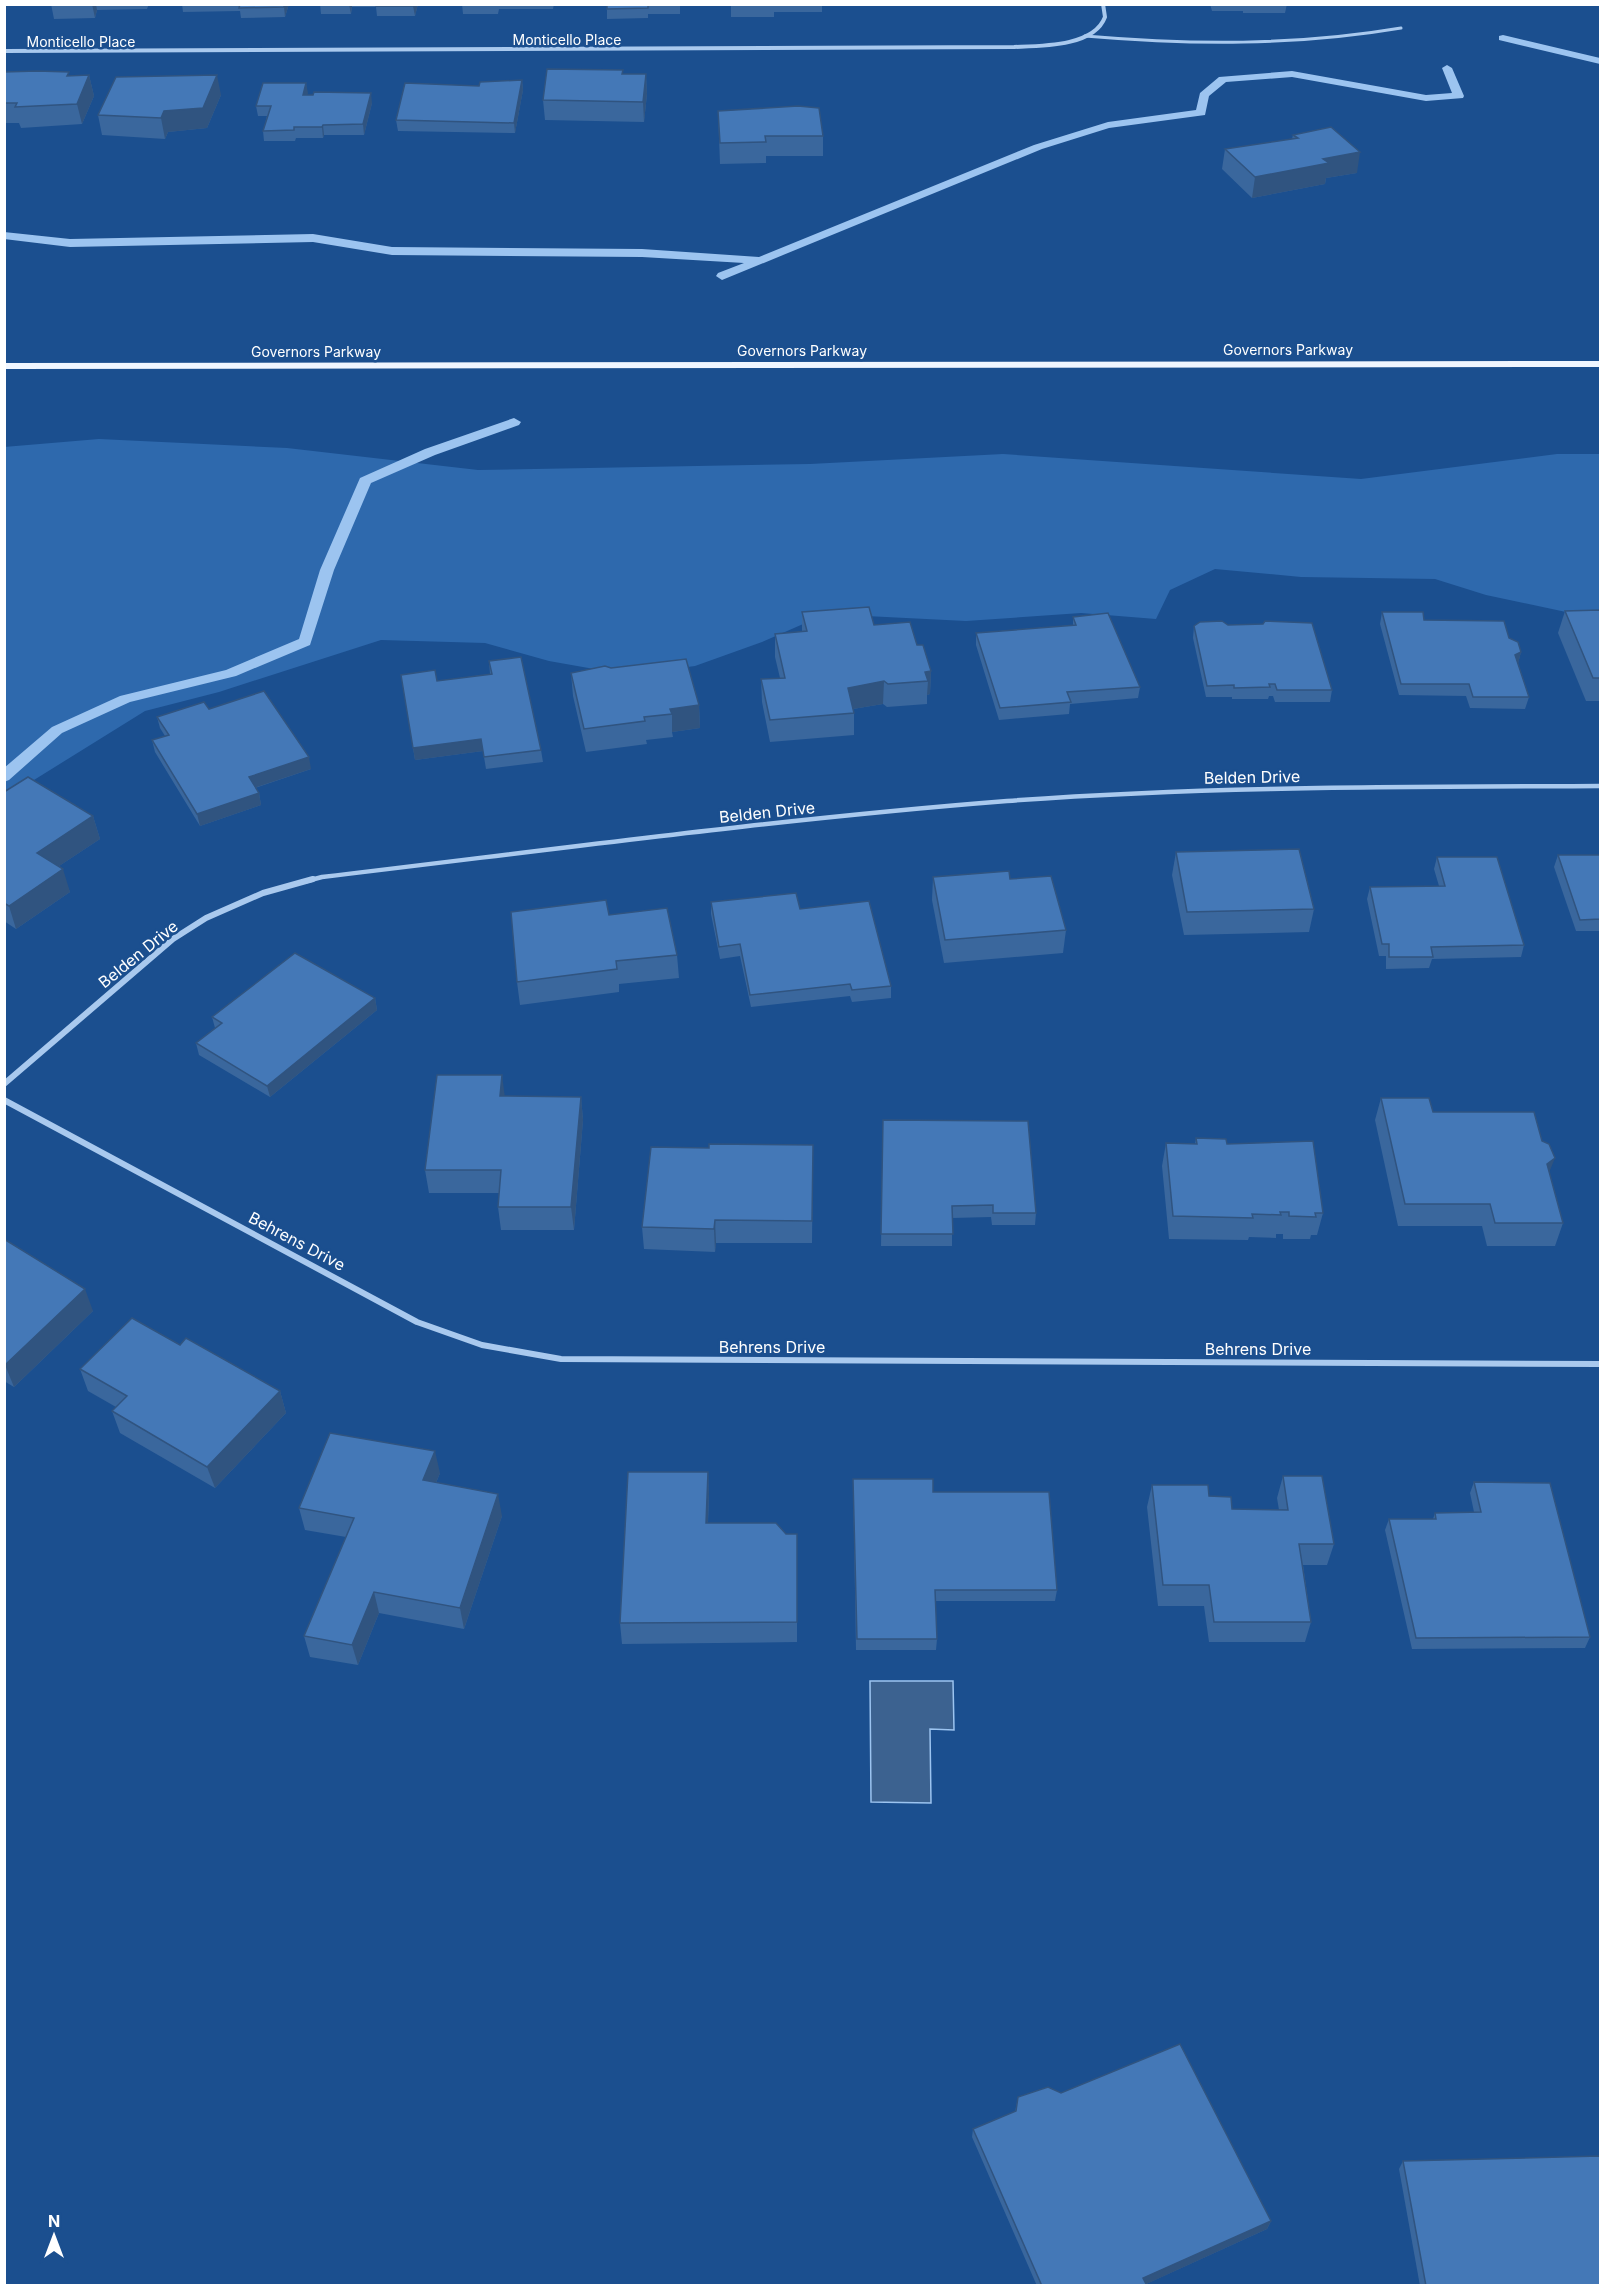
<svg xmlns="http://www.w3.org/2000/svg" width="1605" height="2290" viewBox="0 0 1605 2290" font-family="Inter,sans-serif">
  <rect width="100%" height="100%" fill="#1b4f8f"/>
  <polygon fill="#2e69ad" points="99,439 287,448 478,470 810,464 1003,454 1361,479 1557,454 1600,454 1600,612 1566,612 1486,595 1435,579 1301,577 1215,569 1170,590 1156,619 1081,613 966,621 826,614 762,642 695,666 628,675 549,661 485,643 381,640 219,692 145,711 5,798 4,447"/>
  <polygon fill="#3c6290" stroke="#9cc4f0" stroke-width="1.5" points="870,1681 953,1681 954,1730 930,1729 931,1803 871,1802"/>
  <g fill="none" stroke-linecap="round" stroke-linejoin="round">
    <g fill="#9cc4f0" fill-rule="evenodd">
      <polygon points="1503,35 1600,58 1600,64 1499,40 1499,36"/>
      <polygon points="1447,65 1452,68 1464,96 1463,98 1426,101 1292,77 1226,82 1209,96 1205,115 1109,128 1042,149 722,280 716,276 718,273 744,263 642,257 392,255 313,242 70,247 4,239 4,232 70,239 313,234 392,247 642,249 759,257 1034,145 1108,122 1196,110 1200,93 1219,77 1292,71 1426,95 1452,93 1442,68"/>
      <polygon points="514,418 521,422 519,425 435,455 371,483 334,570 310,645 236,676 130,702 62,733 9,780 4,782 4,768 52,727 120,696 226,670 299,639 320,570 360,478 425,449"/>
    </g>
    <path stroke="#a9c9ee" stroke-width="3" d="M1085,36C1191,45 1295,46 1401,28"/>
    <path stroke="#a9c9ee" stroke-width="4" d="M4,51L1014,47C1040,46 1094,47 1105,17L1103,4"/>
    <path stroke="#a9c9ee" stroke-width="4.5" d="M307,881L322,877C550,850 778,819 1007,801C1204,786 1402,787 1600,786"/>
    <g stroke="#a9c9ee" stroke-width="6">
      <polyline points="4,1084 173,939 206,918 263,893 313,879"/>
      <polyline points="4,1100 417,1322 482,1345 561,1359 1600,1364"/>
    </g>
    <polygon fill="#f0f6ff" fill-rule="evenodd" points="1600,361 1600,367 4,369 4,363"/>
  </g>
  <g fill="#3a679d">
    <polygon points="51,4 149,4 147,9 97,10 95,18 54,19"/>
    <polygon points="182,4 289,4 285,17 241,18 240,11 183,12"/>
    <polygon points="320,4 418,4 415,16 377,16 376,7 352,7 351,14 321,14"/>
    <polygon points="462,4 554,4 553,9 499,9 498,14 463,14"/>
    <polygon points="607,4 680,4 680,14 648,14 648,18 607,19"/>
    <polygon points="731,4 822,4 822,12 774,12 774,17 731,17"/>
    <polygon points="1210,4 1287,4 1285,13 1243,13 1243,11 1212,11"/>
    <polygon points="4,72 70,76 89,75 94,96 82,124 21,128 19,123 4,123"/>
    <polygon points="623,74 646,74 647,94 644,122 545,120 543,100"/>
    <polygon points="522,80 523,90 515,133 398,131 396,120 479,86"/>
    <polygon points="306,83 307,95 372,103 364,135 324,135 323,138 296,138 295,141 264,141 263,131 267,116 258,116 256,106"/>
    <polygon points="221,95 207,128 168,132 165,139 102,135 98,115"/>
    <polygon points="718,111 823,136 823,156 766,156 766,163 720,164"/>
    <polygon points="1293,135 1357,173 1326,178 1325,184 1252,198 1222,169 1225,149 1292,139"/>
    <polygon points="1600,610 1600,701 1586,701 1558,633 1565,611"/>
    <polygon points="802,612 874,625 917,645 931,671 930,694 927,695 927,704 887,707 883,704 853,709 854,713 854,735 770,742 762,702 761,679 780,678 775,657 775,634 802,632"/>
    <polygon points="1382,612 1509,638 1521,652 1518,663 1529,697 1525,709 1470,708 1466,696 1399,695 1380,624"/>
    <polygon points="1073,617 1140,687 1138,698 1070,704 1069,714 999,720 976,645 976,633 1073,625"/>
    <polygon points="1194,626 1332,690 1330,702 1275,702 1273,696 1269,696 1268,699 1232,699 1232,697 1206,697 1193,638"/>
    <polygon points="489,661 541,750 543,762 486,769 483,751 415,760 401,675 437,681 490,674"/>
    <polygon points="571,673 699,705 700,728 672,732 673,737 646,740 647,744 586,752 573,696"/>
    <polygon points="209,709 311,769 255,788 259,793 261,805 200,826 155,752 152,740 165,736 160,728 157,717"/>
    <polygon points="4,792 93,816 100,839 59,866 70,892 16,929 4,921"/>
    <polygon points="1176,852 1314,909 1309,932 1184,935 1172,875"/>
    <polygon points="1558,855 1600,855 1600,931 1576,931 1554,867"/>
    <polygon points="1437,857 1524,945 1521,957 1432,959 1429,968 1386,969 1386,956 1379,956 1367,899 1370,887 1439,886 1434,869"/>
    <polygon points="933,877 1010,879 1066,930 1063,953 944,963 932,900"/>
    <polygon points="711,902 800,909 891,986 891,998 852,1002 850,996 751,1007 740,956 720,959 711,914"/>
    <polygon points="609,915 677,955 679,978 619,984 619,992 520,1005 517,982"/>
    <polygon points="375,998 377,1010 270,1097 199,1055 196,1043 215,1028 212,1017"/>
    <polygon points="505,1096 581,1097 583,1120 574,1230 501,1230 498,1207 499,1193 429,1193 425,1170"/>
    <polygon points="1381,1098 1542,1141 1549,1173 1563,1223 1555,1246 1487,1246 1482,1226 1398,1226 1375,1120"/>
    <polygon points="883,1120 1036,1213 1035,1225 992,1225 991,1217 952,1218 952,1246 881,1246"/>
    <polygon points="1196,1138 1227,1144 1323,1213 1317,1235 1311,1235 1310,1239 1283,1239 1283,1234 1276,1234 1276,1238 1249,1237 1248,1240 1169,1239 1162,1166 1166,1143 1195,1144"/>
    <polygon points="813,1145 812,1243 716,1243 715,1252 644,1249 642,1227 709,1148"/>
    <polygon points="4,1239 93,1311 14,1387 4,1381"/>
    <polygon points="180,1345 280,1391 286,1413 215,1488 120,1433 112,1411 116,1407 88,1391 80,1369"/>
    <polygon points="708,1472 709,1494 708,1523 786,1534 797,1534 797,1642 622,1644 620,1623"/>
    <polygon points="440,1473 436,1483 502,1516 464,1629 379,1613 358,1665 310,1657 304,1636 346,1537 305,1530 299,1508"/>
    <polygon points="1283,1476 1334,1544 1327,1565 1303,1565 1311,1622 1305,1642 1209,1642 1204,1606 1158,1606 1147,1507 1152,1485 1209,1496 1232,1509 1279,1510 1277,1498"/>
    <polygon points="853,1479 933,1492 1057,1590 1055,1601 935,1601 937,1639 936,1650 856,1650"/>
    <polygon points="1474,1482 1590,1637 1585,1648 1412,1649 1385,1530 1389,1519 1433,1519 1435,1513 1474,1512 1470,1493"/>
    <polygon points="1018,2097 1271,2221 1267,2229 1146,2284 1147,2286 1037,2286 972,2137 973,2129 1015,2112"/>
    <polygon points="1403,2161 1600,2286 1420,2286 1399,2169"/>
  </g>
  <g fill="#305480">
    <polygon points="92,4 96,4 97,10 95,18"/>
    <polygon points="284,4 289,4 285,17 284,7"/>
    <polygon points="349,4 352,4 352,7 351,14"/>
    <polygon points="414,4 418,4 415,16 413,6"/>
    <polygon points="646,74 647,94 644,122 643,102"/>
    <polygon points="89,75 94,96 82,124 77,104"/>
    <polygon points="217,75 221,95 207,128 168,132 165,139 161,118 164,111"/>
    <polygon points="522,80 523,90 515,133 514,123"/>
    <polygon points="306,83 308,93 304,105 303,95"/>
    <polygon points="371,93 372,103 364,135 363,124"/>
    <polygon points="323,125 324,135 323,138 322,127"/>
    <polygon points="1360,152 1357,173 1326,178 1325,184 1252,198 1255,177 1323,159"/>
    <polygon points="1521,652 1518,664 1515,655"/>
    <polygon points="931,671 930,694 927,695 928,681 925,672"/>
    <polygon points="884,681 883,704 847,710 848,688"/>
    <polygon points="699,705 700,728 672,732 672,714 670,709"/>
    <polygon points="481,739 483,751 415,760 413,748"/>
    <polygon points="309,757 311,769 251,789 249,777"/>
    <polygon points="259,793 261,805 200,826 197,814"/>
    <polygon points="93,816 100,839 44,876 37,853"/>
    <polygon points="63,869 70,892 16,929 9,906"/>
    <polygon points="375,998 377,1010 270,1097 267,1086"/>
    <polygon points="502,1075 505,1098 500,1096"/>
    <polygon points="581,1097 583,1120 574,1230 571,1207"/>
    <polygon points="1555,1158 1546,1180 1547,1164"/>
    <polygon points="715,1220 716,1243 715,1252 714,1229"/>
    <polygon points="85,1289 93,1311 14,1387 5,1365"/>
    <polygon points="280,1391 286,1413 215,1488 207,1467"/>
    <polygon points="435,1451 440,1473 428,1502 423,1480"/>
    <polygon points="708,1472 709,1494 707,1545 706,1523"/>
    <polygon points="498,1494 502,1516 464,1629 460,1608"/>
    <polygon points="374,1592 379,1613 358,1665 352,1645"/>
    <polygon points="1271,2221 1267,2229 1142,2286 1143,2278"/>
  </g>
  <g fill="#4478b7" stroke="#305480" stroke-width="1.5">
    <polygon points="240,4 284,4 284,7 239,8"/>
    <polygon points="376,4 414,4 413,6 376,6"/>
    <polygon points="607,4 648,4 648,8 607,9"/>
    <polygon points="547,69 623,70 622,74 646,74 643,102 543,100"/>
    <polygon points="37,71 69,72 67,76 89,75 77,104 15,107 17,103 4,103 4,72"/>
    <polygon points="217,75 203,108 164,111 161,118 98,115 116,77"/>
    <polygon points="522,80 514,123 396,120 405,83 479,86 480,82"/>
    <polygon points="263,83 306,83 303,95 313,95 314,92 371,93 363,124 323,125 322,127 294,127 294,130 263,131 271,106 256,106"/>
    <polygon points="798,106 819,108 823,136 765,136 766,142 720,143 718,111"/>
    <polygon points="1331,127 1360,152 1323,159 1329,163 1255,177 1225,149 1298,138 1293,135"/>
    <polygon points="869,607 874,625 910,622 917,645 923,645 931,671 925,672 928,681 888,684 884,681 848,688 854,713 770,720 761,679 785,678 775,634 807,631 802,612"/>
    <polygon points="1600,610 1600,678 1593,678 1565,611"/>
    <polygon points="1382,612 1423,612 1424,620 1504,621 1509,638 1518,642 1521,652 1515,655 1529,697 1473,697 1469,684 1401,684"/>
    <polygon points="1108,613 1140,687 1067,692 1071,702 1000,708 976,633 1076,625 1073,617"/>
    <polygon points="1222,621 1228,625 1263,624 1265,621 1312,623 1332,690 1277,690 1275,684 1269,684 1270,687 1234,688 1234,685 1207,686 1194,626 1200,622"/>
    <polygon points="521,657 541,750 484,757 481,739 413,748 401,675 435,670 437,681 492,674 489,661"/>
    <polygon points="686,659 699,705 670,709 672,714 644,717 645,721 584,729 571,673 605,666 611,668"/>
    <polygon points="264,691 309,757 249,777 259,793 197,814 152,740 169,735 157,717 204,702 209,709"/>
    <polygon points="28,777 93,816 37,853 63,869 9,906 4,903 4,792"/>
    <polygon points="1299,849 1314,909 1187,912 1176,852"/>
    <polygon points="1558,855 1600,855 1600,919 1580,920"/>
    <polygon points="1437,857 1497,857 1524,945 1431,947 1433,957 1389,957 1389,944 1382,944 1370,887 1445,886"/>
    <polygon points="1009,871 1010,879 1051,876 1066,930 945,940 933,877"/>
    <polygon points="796,893 800,909 869,901 891,986 852,990 850,984 750,995 740,944 719,947 711,902"/>
    <polygon points="606,900 609,915 667,908 677,955 616,961 617,969 517,982 511,912"/>
    <polygon points="295,953 375,998 267,1086 196,1043 222,1023 212,1017"/>
    <polygon points="437,1075 502,1075 500,1096 581,1097 571,1207 498,1207 501,1170 425,1170"/>
    <polygon points="1381,1098 1429,1098 1433,1112 1534,1112 1542,1141 1549,1144 1555,1158 1547,1164 1563,1223 1495,1223 1490,1204 1405,1204"/>
    <polygon points="883,1120 1028,1121 1036,1213 993,1213 993,1205 952,1206 953,1234 881,1234"/>
    <polygon points="1196,1138 1226,1139 1227,1144 1313,1141 1323,1213 1315,1213 1316,1217 1289,1216 1289,1212 1280,1212 1281,1215 1252,1214 1253,1218 1173,1216 1166,1143 1197,1144"/>
    <polygon points="709,1144 813,1145 812,1221 715,1220 714,1229 642,1227 651,1147 709,1148"/>
    <polygon points="4,1239 85,1289 5,1365 4,1365"/>
    <polygon points="132,1318 180,1345 186,1338 280,1391 207,1467 112,1411 127,1396 80,1369"/>
    <polygon points="330,1433 435,1451 423,1480 498,1494 460,1608 374,1592 352,1645 304,1636 354,1518 299,1508"/>
    <polygon points="628,1472 708,1472 706,1523 776,1523 786,1534 797,1534 797,1622 620,1623"/>
    <polygon points="1283,1476 1322,1476 1334,1544 1299,1544 1311,1622 1214,1622 1209,1585 1163,1585 1152,1485 1208,1485 1209,1496 1231,1497 1232,1509 1288,1510"/>
    <polygon points="853,1479 933,1479 933,1492 1049,1492 1057,1590 935,1590 937,1639 857,1639"/>
    <polygon points="1474,1482 1550,1483 1590,1637 1416,1638 1389,1519 1436,1519 1435,1513 1481,1512"/>
    <polygon points="1180,2044 1271,2221 1143,2278 1147,2286 1042,2286 973,2129 1016,2111 1018,2097 1048,2087 1061,2093"/>
    <polygon points="1600,2156 1600,2286 1426,2286 1403,2161"/>
  </g>
  <g text-anchor="middle" dominant-baseline="central" stroke-width="5" stroke-linejoin="round" paint-order="stroke">
    <g font-size="14" fill="#fff" stroke="#1b4f8f">
      <text x="567" y="39">Monticello Place</text>
      <text x="81" y="41">Monticello Place</text>
      <text x="1288" y="349">Governors Parkway</text>
      <text x="802" y="350">Governors Parkway</text>
      <text x="316" y="351">Governors Parkway</text>
    </g>
    <g font-size="16" fill="#fff" stroke="#1b4f8f">
      <text transform="translate(1252 777) rotate(-1)">Belden Drive</text>
      <text transform="translate(767 812) rotate(-6)">Belden Drive</text>
      <text transform="translate(138 954) rotate(-39)">Belden Drive</text>
      <text transform="translate(297 1241) rotate(28)">Behrens Drive</text>
      <text x="772" y="1347">Behrens Drive</text>
      <text x="1258" y="1349">Behrens Drive</text>
    </g>
  </g>
  <rect width="1605" height="2290" fill="none" stroke="#ffffff" stroke-width="12"/>
  <g transform="translate(54 2236)" stroke="#1b4f8f" stroke-width="4.5" paint-order="stroke">
  <path d="M0-4.5L10 22L0 15L-10 22Z" fill="#ffffff"/>
  <text y="-9" font-size="16" font-weight="bold" text-anchor="middle" fill="#ffffff">N</text>
  </g>
</svg>
